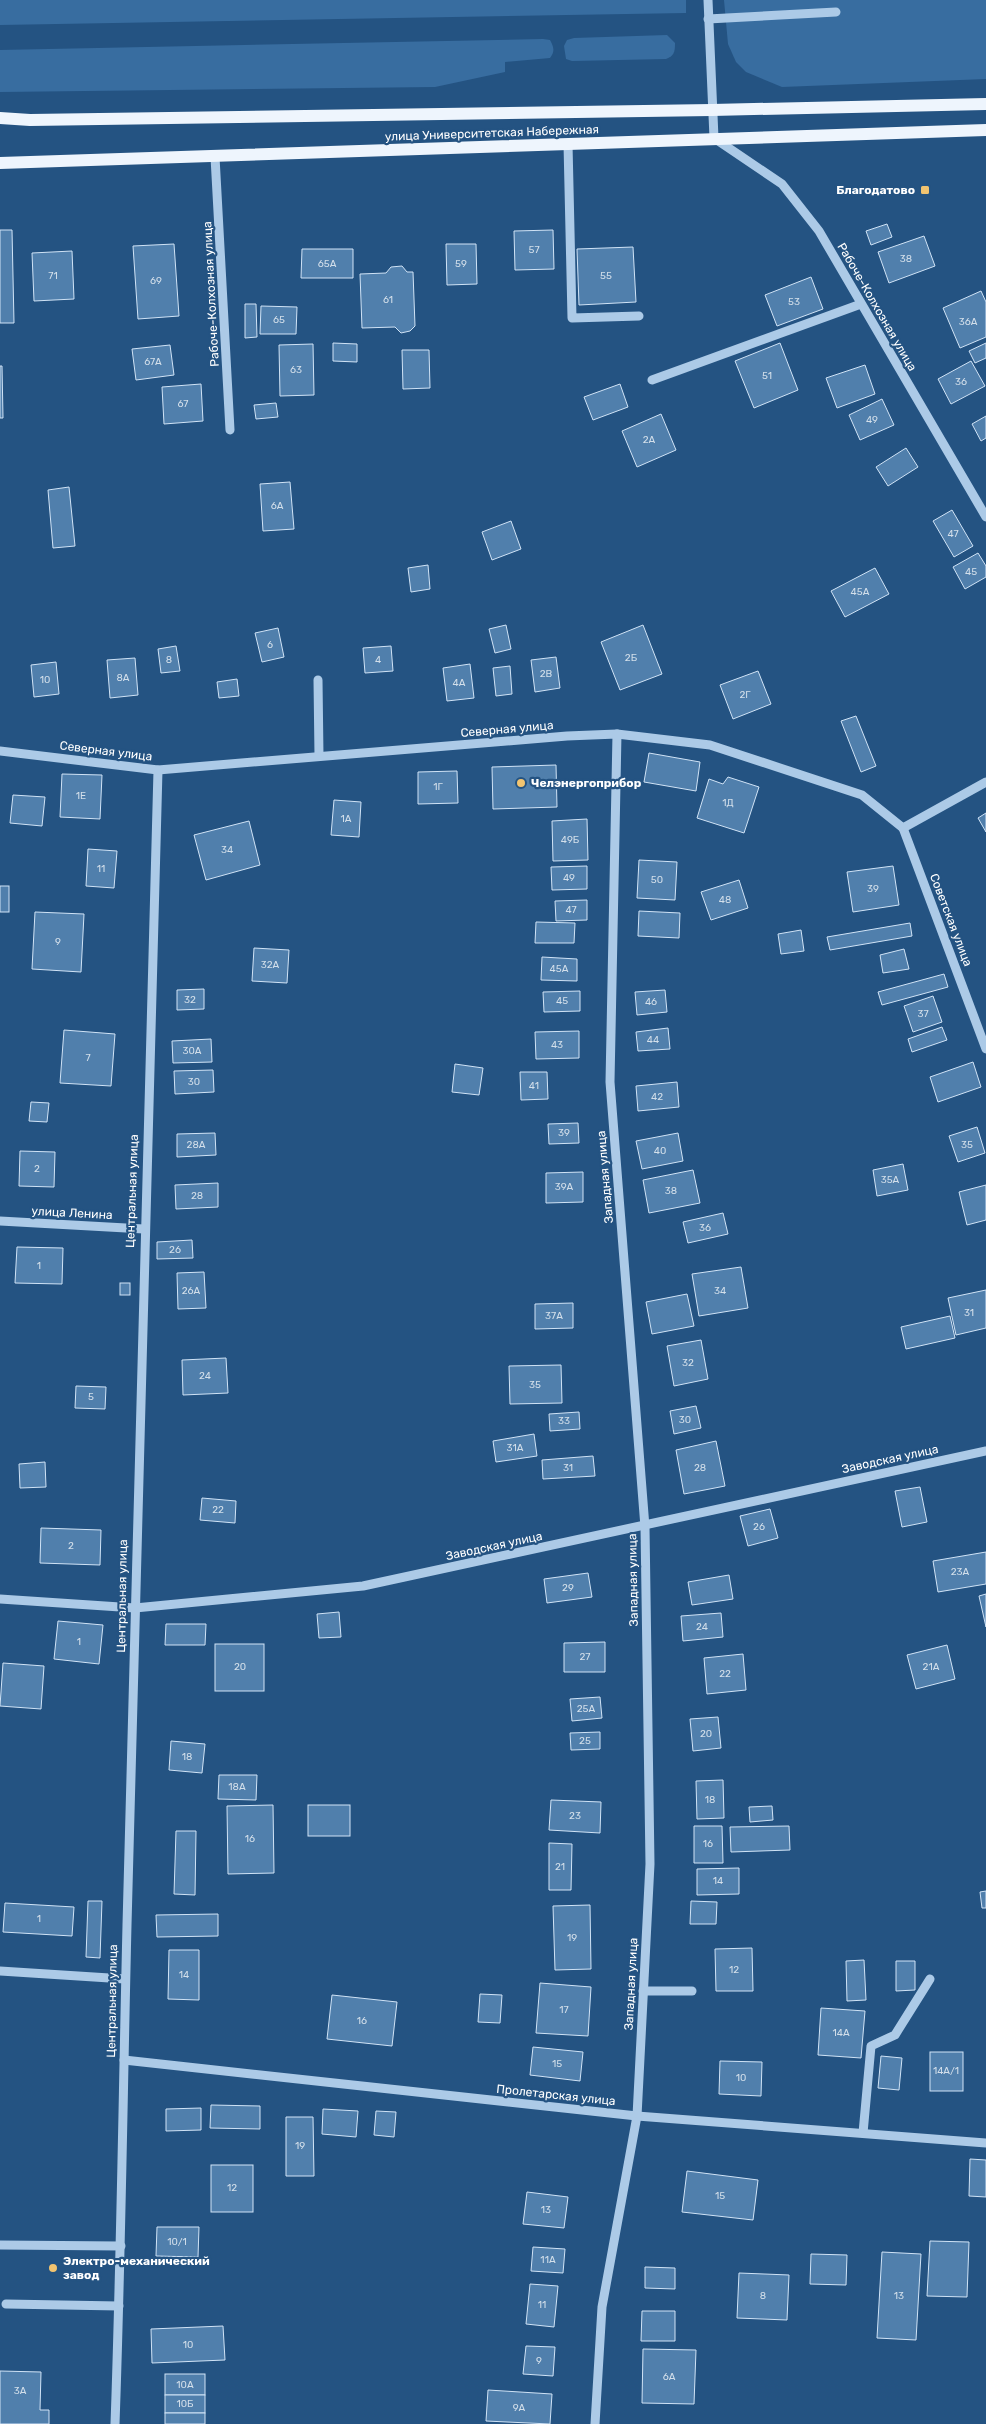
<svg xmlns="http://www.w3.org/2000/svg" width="986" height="2424" viewBox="0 0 986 2424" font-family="Rubik,sans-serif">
  <rect width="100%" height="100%" fill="#245382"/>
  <g fill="#386da0">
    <polygon points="0,0 686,0 686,13 0,25"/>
    <polygon points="724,0 986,0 986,79 782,87 746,72 736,62 728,44"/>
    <path d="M667,35L675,43C675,52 674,56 666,59L572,61L566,59L564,46L567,40L574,38Z"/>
    <path d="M543,39L550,40C554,47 555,52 550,58L505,62V72L435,87L0,92V50Z"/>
  </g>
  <g fill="#507fac" stroke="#d0e3f6">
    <polygon points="887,224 892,237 871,245 866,231"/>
    <polygon points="0,230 12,230 14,323 0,323"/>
    <polygon points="553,230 554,269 515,270 514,231"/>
    <polygon points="924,236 935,266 889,283 878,252"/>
    <polygon points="174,244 179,316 138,319 133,246"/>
    <polygon points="446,244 476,244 477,284 447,285"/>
    <polygon points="633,247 636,302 579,305 577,249"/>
    <polygon points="302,249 353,249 353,278 301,278"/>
    <polygon points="72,251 74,299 34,301 32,253"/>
    <polygon points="402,266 407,272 413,272 415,326 410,331 401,333 395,327 362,328 360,274 386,273 391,267"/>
    <polygon points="811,277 823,309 777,326 765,295"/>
    <polygon points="981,291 986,302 986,337 960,348 943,308"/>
    <polygon points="245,304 256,304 257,337 245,338"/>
    <polygon points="261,306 297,307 296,334 260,334"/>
    <polygon points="333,343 357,344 357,362 333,361"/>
    <polygon points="780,343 798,390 754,408 735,361"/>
    <polygon points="986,343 986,358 975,363 969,351"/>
    <polygon points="313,344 314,395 280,396 279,345"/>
    <polygon points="170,345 174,375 136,380 132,349"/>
    <polygon points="402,350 429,350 430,388 403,389"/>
    <polygon points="971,361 985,386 951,404 938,379"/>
    <polygon points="865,365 875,394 837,408 826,378"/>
    <polygon points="0,366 2,366 3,418 0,418"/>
    <polygon points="201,384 203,421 164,424 162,387"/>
    <polygon points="620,384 628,407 593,420 584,397"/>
    <polygon points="882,399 894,425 860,440 849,415"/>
    <polygon points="276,403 278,417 256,419 254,405"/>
    <polygon points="661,414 676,450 637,467 622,431"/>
    <polygon points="986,416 986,438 981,441 972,424"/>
    <polygon points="906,448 918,467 888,486 876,467"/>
    <polygon points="290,482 294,529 263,531 260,484"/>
    <polygon points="69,487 75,546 53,548 48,490"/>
    <polygon points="952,510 973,546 954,557 933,521"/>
    <polygon points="511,521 521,549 492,560 482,532"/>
    <polygon points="978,553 986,566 986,577 965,589 953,567"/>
    <polygon points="428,565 430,589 411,592 408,568"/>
    <polygon points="875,568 889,594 845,617 831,591"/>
    <polygon points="506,625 511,649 495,653 489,629"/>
    <polygon points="643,625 662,674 620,690 601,642"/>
    <polygon points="278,628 284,657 262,662 255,633"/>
    <polygon points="176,646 180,671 161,673 158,649"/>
    <polygon points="391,646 393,671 365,673 363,648"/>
    <polygon points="556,657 560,688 535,692 531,660"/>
    <polygon points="135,658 138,695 110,698 107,660"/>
    <polygon points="56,662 59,694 34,697 31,665"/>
    <polygon points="470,664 474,698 447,701 443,668"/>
    <polygon points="510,666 512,694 496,696 493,668"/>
    <polygon points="758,671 771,704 733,719 720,685"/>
    <polygon points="237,679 239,696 219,698 217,682"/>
    <polygon points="856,716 876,766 861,772 841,721"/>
    <polygon points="649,753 700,762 696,791 644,782"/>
    <polygon points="556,765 557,807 493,809 492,767"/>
    <polygon points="457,771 458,803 418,804 418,772"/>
    <polygon points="62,774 102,775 100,819 60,817"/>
    <polygon points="728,777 759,787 744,833 697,818 709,779 723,784"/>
    <polygon points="13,795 45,797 42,826 10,823"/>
    <polygon points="334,800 361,802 359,837 331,835"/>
    <polygon points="986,813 986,832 978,818"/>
    <polygon points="587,819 588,860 553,861 552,821"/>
    <polygon points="249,821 260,865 206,880 194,835"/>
    <polygon points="88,849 117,851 114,888 86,886"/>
    <polygon points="639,860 677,862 675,900 637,898"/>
    <polygon points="587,866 587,889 552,890 551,867"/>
    <polygon points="893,866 899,905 853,912 847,872"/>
    <polygon points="739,880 748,908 711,920 701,892"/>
    <rect x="0" y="886" width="9" height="26"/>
    <polygon points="587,900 587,920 556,921 555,901"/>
    <polygon points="639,911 680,913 679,938 638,936"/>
    <polygon points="35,912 84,914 81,972 32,969"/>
    <polygon points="536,922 575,923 574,943 535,943"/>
    <polygon points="910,923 912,936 830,950 827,937"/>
    <polygon points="801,930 804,951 781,954 778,934"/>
    <polygon points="254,948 289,950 287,983 252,981"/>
    <polygon points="904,949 909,969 883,973 880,955"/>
    <polygon points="542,957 577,959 577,981 541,980"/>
    <polygon points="944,974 948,987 882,1005 878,992"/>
    <polygon points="204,989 204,1009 177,1010 177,990"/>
    <polygon points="665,990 667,1012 637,1015 635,992"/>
    <polygon points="580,991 580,1011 544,1012 543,992"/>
    <polygon points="933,996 942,1022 913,1032 904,1006"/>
    <polygon points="942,1027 947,1040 912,1052 908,1039"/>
    <polygon points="668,1028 670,1049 638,1051 636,1032"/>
    <polygon points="64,1030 115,1034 111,1086 60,1083"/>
    <polygon points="579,1031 579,1058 536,1059 535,1032"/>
    <polygon points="211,1039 212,1062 173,1063 172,1041"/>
    <polygon points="973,1062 981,1087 938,1102 930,1077"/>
    <polygon points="455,1064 483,1068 479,1095 452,1092"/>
    <polygon points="213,1070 214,1092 175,1094 174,1071"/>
    <polygon points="520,1072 547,1072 548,1099 521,1100"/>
    <polygon points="677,1082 679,1107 638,1111 636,1086"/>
    <polygon points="31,1102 49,1103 47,1122 29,1121"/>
    <polygon points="578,1123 579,1143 549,1144 548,1124"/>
    <polygon points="977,1127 985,1153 958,1162 949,1136"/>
    <polygon points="215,1133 216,1155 177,1157 177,1134"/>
    <polygon points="678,1133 683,1161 642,1169 636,1141"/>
    <polygon points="20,1151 55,1152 54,1187 19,1186"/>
    <polygon points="903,1164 908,1190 877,1196 873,1170"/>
    <polygon points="693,1170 700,1203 649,1213 643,1180"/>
    <polygon points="583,1172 583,1202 546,1203 546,1173"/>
    <polygon points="218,1183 218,1207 176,1209 175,1185"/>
    <polygon points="986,1185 986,1220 967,1225 959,1192"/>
    <polygon points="723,1213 728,1234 688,1243 683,1222"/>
    <polygon points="192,1240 193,1258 157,1259 157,1242"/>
    <polygon points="17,1247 63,1248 62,1284 15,1283"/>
    <polygon points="741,1267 748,1308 699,1316 692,1274"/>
    <polygon points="204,1272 206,1308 178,1309 177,1273"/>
    <rect x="120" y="1283" width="10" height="12"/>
    <polygon points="986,1290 986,1328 956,1335 948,1298"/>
    <polygon points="687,1294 694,1326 652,1334 646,1302"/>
    <polygon points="573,1303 573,1328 535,1329 535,1304"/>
    <polygon points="950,1316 955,1338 906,1349 901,1327"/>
    <polygon points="701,1340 708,1379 674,1386 667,1346"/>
    <polygon points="226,1358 228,1393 183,1395 182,1360"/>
    <polygon points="561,1365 562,1403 510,1404 509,1366"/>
    <polygon points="76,1386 106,1387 105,1409 75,1408"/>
    <polygon points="696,1406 701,1428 674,1434 670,1411"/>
    <polygon points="579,1412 580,1429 550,1431 549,1414"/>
    <polygon points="534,1434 537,1456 496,1462 493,1441"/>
    <polygon points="716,1441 725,1486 684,1494 676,1450"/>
    <polygon points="593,1456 595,1476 543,1479 542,1460"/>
    <polygon points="45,1462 46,1487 20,1488 19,1464"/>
    <polygon points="920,1487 927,1522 902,1527 895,1491"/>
    <polygon points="202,1498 236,1501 235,1523 200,1520"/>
    <polygon points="770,1509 778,1538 748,1546 740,1516"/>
    <polygon points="41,1528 101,1530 100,1565 40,1563"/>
    <polygon points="986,1552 986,1584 938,1592 933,1561"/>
    <polygon points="588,1573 592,1597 547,1603 544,1579"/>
    <polygon points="729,1575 733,1599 692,1605 688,1582"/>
    <polygon points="986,1594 986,1627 979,1596"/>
    <polygon points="339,1612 341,1637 319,1638 317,1614"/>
    <polygon points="721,1613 723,1637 683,1641 681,1616"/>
    <polygon points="58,1621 103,1625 99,1664 54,1659"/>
    <polygon points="166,1624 206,1624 205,1645 165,1645"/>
    <polygon points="605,1642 605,1672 564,1672 564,1643"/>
    <rect x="215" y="1644" width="49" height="47"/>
    <polygon points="947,1645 955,1679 916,1689 907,1655"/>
    <polygon points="743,1654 746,1690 707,1694 704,1658"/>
    <polygon points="3,1663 44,1666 41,1709 0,1706"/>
    <polygon points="600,1697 602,1718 572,1721 570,1699"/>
    <polygon points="718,1717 721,1748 693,1751 690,1719"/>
    <polygon points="600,1732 600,1749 571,1750 570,1733"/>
    <polygon points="171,1741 205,1744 202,1773 169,1770"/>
    <polygon points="219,1775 257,1775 256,1800 218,1799"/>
    <polygon points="723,1780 724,1818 697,1819 696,1781"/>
    <polygon points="551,1800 601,1802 600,1833 549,1830"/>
    <polygon points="273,1805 274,1873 228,1874 227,1806"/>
    <rect x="308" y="1805" width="42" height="31"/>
    <polygon points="772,1806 773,1820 750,1822 749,1807"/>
    <polygon points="694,1826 722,1826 723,1863 694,1863"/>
    <polygon points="789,1826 790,1850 731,1852 730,1827"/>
    <polygon points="176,1831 196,1831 195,1895 174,1894"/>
    <polygon points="549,1843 572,1844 571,1890 549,1890"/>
    <polygon points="739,1868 739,1894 697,1895 697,1869"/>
    <polygon points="986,1891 986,1908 982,1908 980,1892"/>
    <polygon points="88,1901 102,1901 100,1958 86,1957"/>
    <polygon points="691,1901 717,1902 716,1924 690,1924"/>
    <polygon points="5,1903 74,1907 72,1936 3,1932"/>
    <polygon points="590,1905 591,1969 555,1970 553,1906"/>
    <polygon points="218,1914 218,1936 157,1937 156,1915"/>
    <polygon points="752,1948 753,1991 716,1991 715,1949"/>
    <polygon points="169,1950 199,1950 199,2000 168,1999"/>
    <polygon points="864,1960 866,2000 847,2001 846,1961"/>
    <polygon points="896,1961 915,1961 915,1990 896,1991"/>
    <polygon points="540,1983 591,1987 588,2036 536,2033"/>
    <polygon points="480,1994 502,1995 500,2023 478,2022"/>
    <polygon points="332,1995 397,2002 392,2046 327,2039"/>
    <polygon points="821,2008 865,2011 861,2058 818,2055"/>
    <polygon points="533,2047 583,2052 580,2081 530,2075"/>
    <rect x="930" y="2052" width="33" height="39"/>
    <polygon points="881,2056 902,2058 899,2090 878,2088"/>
    <polygon points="720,2061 762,2062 761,2096 719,2094"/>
    <polygon points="211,2105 260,2106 260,2129 210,2128"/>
    <polygon points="201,2108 201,2130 166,2131 166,2109"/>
    <polygon points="323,2109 358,2111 356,2137 322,2134"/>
    <polygon points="376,2111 396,2112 394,2137 374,2135"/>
    <polygon points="286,2117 313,2117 314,2176 286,2176"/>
    <polygon points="970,2159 986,2160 986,2197 969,2196"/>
    <rect x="211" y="2165" width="42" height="47"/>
    <polygon points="687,2171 758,2180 753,2220 682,2212"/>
    <polygon points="527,2192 568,2197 564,2228 523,2224"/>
    <polygon points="157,2227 199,2227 198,2257 156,2256"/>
    <polygon points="930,2241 969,2242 967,2297 927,2296"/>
    <polygon points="533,2247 565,2249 563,2273 531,2271"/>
    <polygon points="882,2252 921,2254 916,2340 877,2338"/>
    <polygon points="811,2254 847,2255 846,2285 810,2284"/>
    <polygon points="645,2267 675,2268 675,2289 645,2288"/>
    <polygon points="739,2273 789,2275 787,2320 737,2318"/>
    <polygon points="530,2284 558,2286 554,2327 526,2324"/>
    <polygon points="642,2311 675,2311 675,2341 641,2341"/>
    <polygon points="223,2326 225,2360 152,2363 151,2329"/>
    <polygon points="526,2346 555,2347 553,2376 523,2374"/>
    <polygon points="643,2349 696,2350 694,2404 642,2403"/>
    <polygon points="0,2371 41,2372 40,2410 49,2410 49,2424 0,2424"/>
    <rect x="165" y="2374" width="40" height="21"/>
    <polygon points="488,2390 552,2394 550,2424 486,2421"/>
    <rect x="165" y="2395" width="40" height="18"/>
    <rect x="165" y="2413" width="40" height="11"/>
  </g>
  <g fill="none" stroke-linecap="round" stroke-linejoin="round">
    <g stroke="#accae7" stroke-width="9">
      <polyline points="708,0 714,138 782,184 819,231 986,517"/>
      <polyline points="708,19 836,12"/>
      <polyline points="568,144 572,318 639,316"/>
      <polyline points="215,157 230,430"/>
      <polyline points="652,380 861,304"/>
      <polyline points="318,680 319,756"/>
      <polyline points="0,751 158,770 567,736 617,734 710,745 862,795 903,828 986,782"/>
      <polyline points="903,828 986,1049"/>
      <polyline points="0,1221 144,1229"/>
      <polyline points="0,1599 135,1608 363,1586 986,1451"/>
      <polyline points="0,1971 125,1979"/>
      <polyline points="643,1991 692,1991"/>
      <polyline points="124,2060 637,2116 986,2143"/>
      <polyline points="863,2133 871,2046 895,2035 930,1979"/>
      <polyline points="0,2245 121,2246"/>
      <polyline points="6,2304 119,2306"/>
      <path d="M115,2424C121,2258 123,2091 127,1925C136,1540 146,1155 158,770"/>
      <polyline points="595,2424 602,2307 637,2116 650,1864 645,1527 610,1082 617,734"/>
    </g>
    <g stroke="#eef5fd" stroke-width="12">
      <polyline points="0,118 30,120 712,110 986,104"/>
      <polyline points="0,163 986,130"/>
    </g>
  </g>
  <g fill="#f2c470" stroke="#245382" stroke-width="2">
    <rect x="920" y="185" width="10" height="10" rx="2.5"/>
    <circle cx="521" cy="783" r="5"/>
    <circle cx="53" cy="2268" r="5"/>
  </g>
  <g text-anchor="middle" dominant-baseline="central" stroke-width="4.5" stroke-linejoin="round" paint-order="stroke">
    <g font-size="10" fill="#d3dfea">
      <text x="534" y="250">57</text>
      <text x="906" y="259">38</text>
      <text x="327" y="264">65А</text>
      <text x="461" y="264">59</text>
      <text x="53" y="276">71</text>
      <text x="606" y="276">55</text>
      <text x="156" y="281">69</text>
      <text x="388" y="300">61</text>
      <text x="794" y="302">53</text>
      <text x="279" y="320">65</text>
      <text x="968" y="322">36А</text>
      <text x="153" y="362">67А</text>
      <text x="296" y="370">63</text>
      <text x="767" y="376">51</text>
      <text x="961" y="382">36</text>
      <text x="183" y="404">67</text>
      <text x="872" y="420">49</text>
      <text x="649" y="440">2А</text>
      <text x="277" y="506">6А</text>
      <text x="953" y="534">47</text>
      <text x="971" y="572">45</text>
      <text x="860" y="592">45А</text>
      <text x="270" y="645">6</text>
      <text x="631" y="658">2Б</text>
      <text x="169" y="660">8</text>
      <text x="378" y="660">4</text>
      <text x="546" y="674">2В</text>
      <text x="123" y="678">8А</text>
      <text x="45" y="680">10</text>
      <text x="459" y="683">4А</text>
      <text x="745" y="695">2Г</text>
      <text x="438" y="787">1Г</text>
      <text x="81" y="796">1Е</text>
      <text x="728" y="803">1Д</text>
      <text x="346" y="819">1А</text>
      <text x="570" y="840">49Б</text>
      <text x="227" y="850">34</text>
      <text x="101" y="869">11</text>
      <text x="569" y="878">49</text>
      <text x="657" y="880">50</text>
      <text x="873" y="889">39</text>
      <text x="725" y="900">48</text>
      <text x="571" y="910">47</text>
      <text x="58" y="942">9</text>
      <text x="270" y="965">32А</text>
      <text x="559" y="969">45А</text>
      <text x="190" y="1000">32</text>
      <text x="562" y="1001">45</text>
      <text x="651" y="1002">46</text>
      <text x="923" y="1014">37</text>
      <text x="653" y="1040">44</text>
      <text x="557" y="1045">43</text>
      <text x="192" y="1051">30А</text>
      <text x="88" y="1058">7</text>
      <text x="194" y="1082">30</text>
      <text x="534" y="1086">41</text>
      <text x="657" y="1097">42</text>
      <text x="564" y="1133">39</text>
      <text x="196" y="1145">28А</text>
      <text x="967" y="1145">35</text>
      <text x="660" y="1151">40</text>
      <text x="37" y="1169">2</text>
      <text x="890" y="1180">35А</text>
      <text x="564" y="1187">39А</text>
      <text x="671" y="1191">38</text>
      <text x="197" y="1196">28</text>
      <text x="705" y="1228">36</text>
      <text x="175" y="1250">26</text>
      <text x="39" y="1266">1</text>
      <text x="191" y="1291">26А</text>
      <text x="720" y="1291">34</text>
      <text x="969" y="1313">31</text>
      <text x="554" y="1316">37А</text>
      <text x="688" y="1363">32</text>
      <text x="205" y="1376">24</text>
      <text x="535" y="1385">35</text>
      <text x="91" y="1397">5</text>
      <text x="685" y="1420">30</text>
      <text x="564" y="1421">33</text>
      <text x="515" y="1448">31А</text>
      <text x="568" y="1468">31</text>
      <text x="700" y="1468">28</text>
      <text x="218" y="1510">22</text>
      <text x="759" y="1527">26</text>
      <text x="71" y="1546">2</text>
      <text x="960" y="1572">23А</text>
      <text x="568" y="1588">29</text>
      <text x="702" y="1627">24</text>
      <text x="79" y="1642">1</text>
      <text x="585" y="1657">27</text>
      <text x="240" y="1667">20</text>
      <text x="931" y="1667">21А</text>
      <text x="725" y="1674">22</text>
      <text x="586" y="1709">25А</text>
      <text x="706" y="1734">20</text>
      <text x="585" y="1741">25</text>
      <text x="187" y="1757">18</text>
      <text x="237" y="1787">18А</text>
      <text x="710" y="1800">18</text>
      <text x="575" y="1816">23</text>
      <text x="250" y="1839">16</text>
      <text x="708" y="1844">16</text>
      <text x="560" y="1867">21</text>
      <text x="718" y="1881">14</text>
      <text x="39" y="1919">1</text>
      <text x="572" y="1938">19</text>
      <text x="734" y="1970">12</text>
      <text x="184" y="1975">14</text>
      <text x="564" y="2010">17</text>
      <text x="362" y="2021">16</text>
      <text x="841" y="2033">14А</text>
      <text x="557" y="2064">15</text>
      <text x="946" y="2071">14А/1</text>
      <text x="741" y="2078">10</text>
      <text x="300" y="2146">19</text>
      <text x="232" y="2188">12</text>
      <text x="720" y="2196">15</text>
      <text x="546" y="2210">13</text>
      <text x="177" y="2242">10/1</text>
      <text x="548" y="2260">11А</text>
      <text x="763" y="2296">8</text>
      <text x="899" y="2296">13</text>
      <text x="542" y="2305">11</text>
      <text x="188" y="2345">10</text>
      <text x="539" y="2361">9</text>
      <text x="669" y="2377">6А</text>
      <text x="185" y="2385">10А</text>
      <text x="20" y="2391">3А</text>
      <text x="185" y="2404">10Б</text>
      <text x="519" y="2408">9А</text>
    </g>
    <g font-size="12" fill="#fff" stroke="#245382">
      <text transform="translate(492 133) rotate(-2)">улица Университетская Набережная</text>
      <text transform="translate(211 294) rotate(-93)">Рабоче-Колхозная улица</text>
      <text transform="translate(877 307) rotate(60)">Рабоче-Колхозная улица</text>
      <text transform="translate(507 729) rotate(-5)">Северная улица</text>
      <text transform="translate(106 751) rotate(7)">Северная улица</text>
      <text transform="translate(951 920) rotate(69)">Советская улица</text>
      <text transform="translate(605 1177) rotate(-95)">Западная улица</text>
      <text transform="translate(132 1191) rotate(-88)">Центральная улица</text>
      <text transform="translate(72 1213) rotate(3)">улица Ленина</text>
      <text transform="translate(890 1459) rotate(-12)">Заводская улица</text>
      <text transform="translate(494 1546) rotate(-12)">Заводская улица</text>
      <text transform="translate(633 1580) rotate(-91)">Западная улица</text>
      <text transform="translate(122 1596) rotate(-89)">Центральная улица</text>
      <text transform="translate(631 1984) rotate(-87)">Западная улица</text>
      <text transform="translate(112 2001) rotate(-89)">Центральная улица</text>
      <text transform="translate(556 2095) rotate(6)">Пролетарская улица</text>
    </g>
    <g font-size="12" font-weight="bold" fill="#fff" stroke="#245382" text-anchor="start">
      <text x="915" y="190" text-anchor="end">Благодатово</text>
      <text x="531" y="783">Челэнергоприбор</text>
      <text x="63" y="2261">Электро-механический<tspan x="63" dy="14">завод</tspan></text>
    </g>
  </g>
</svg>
